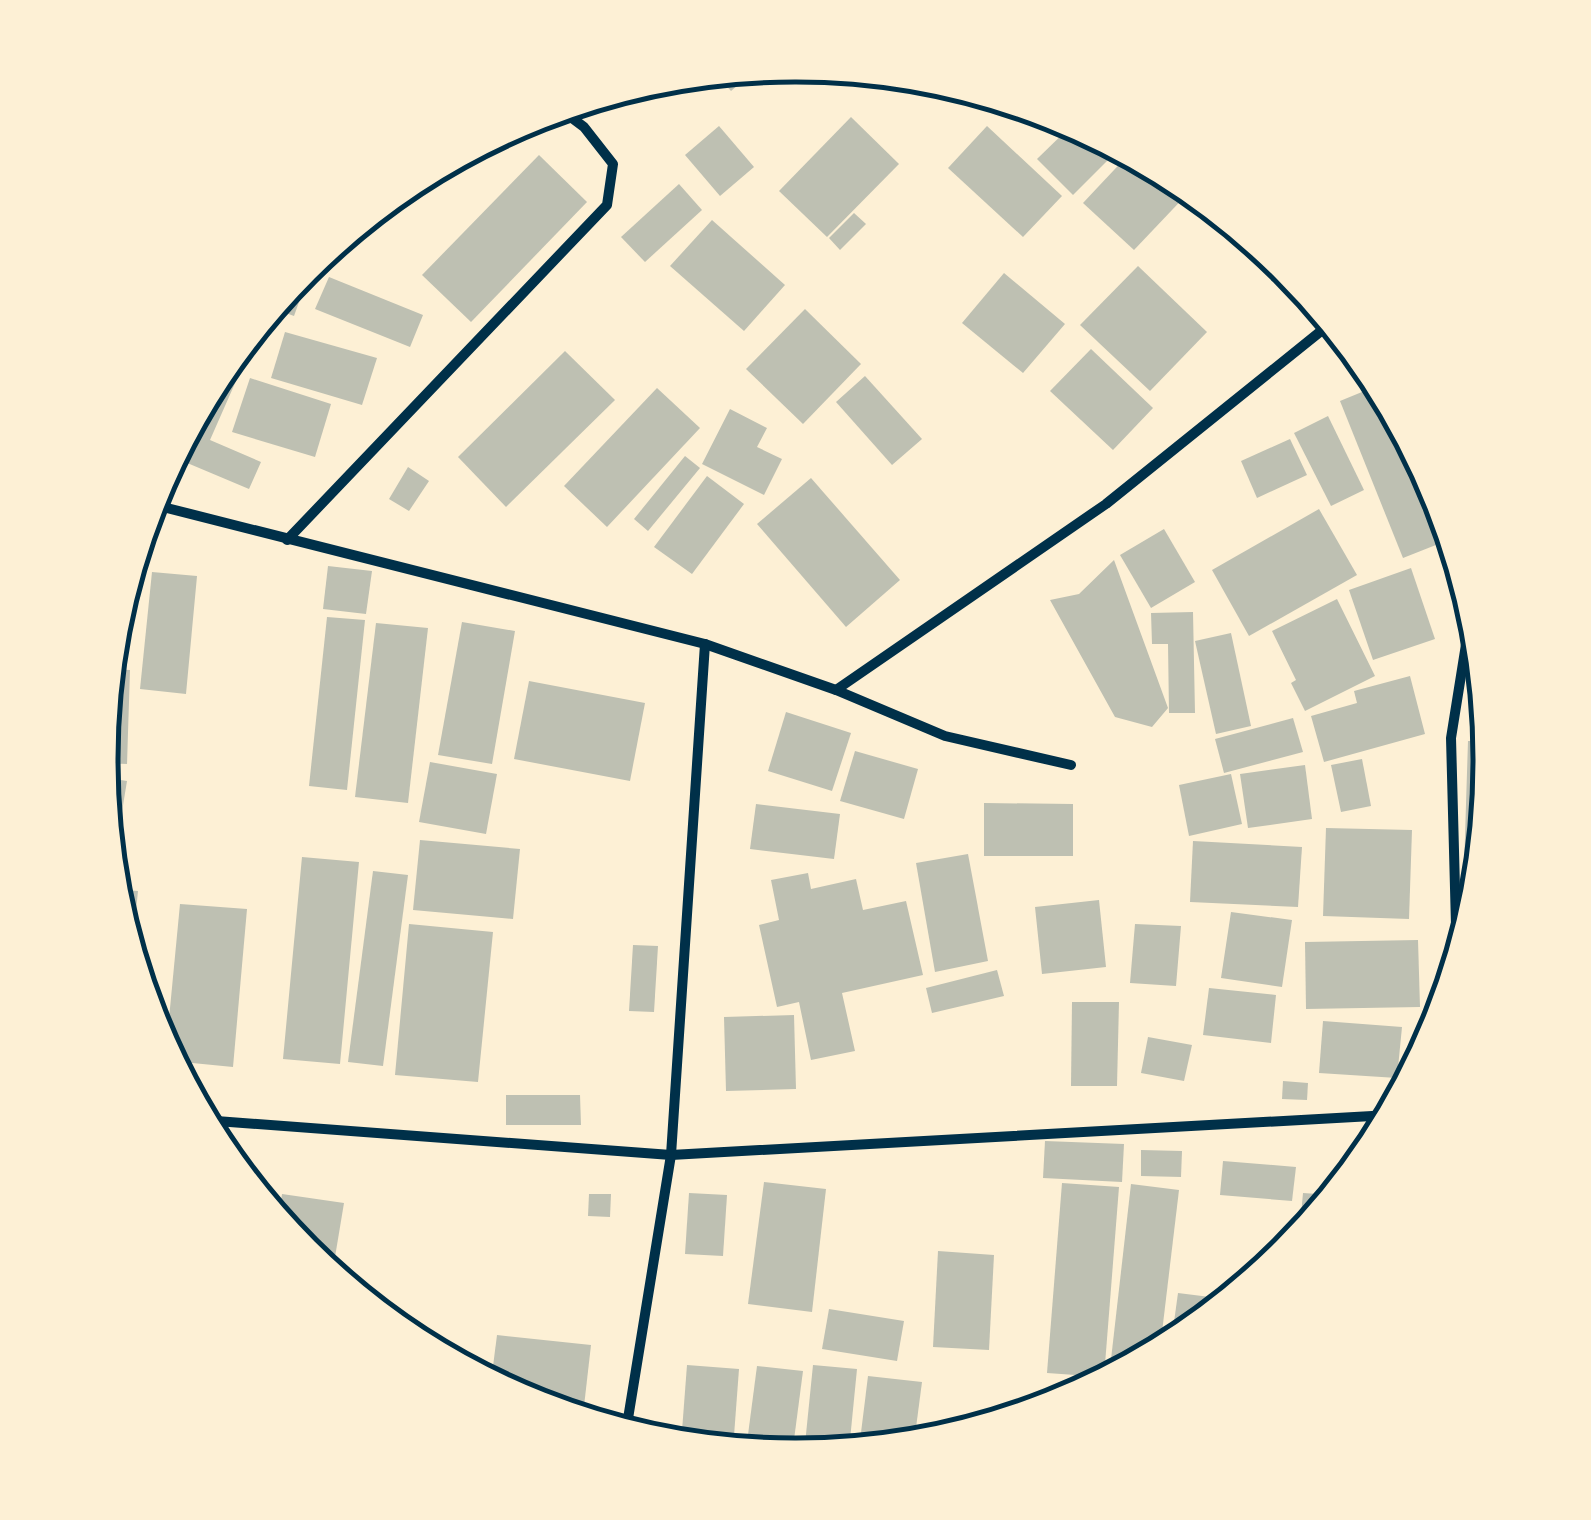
<svg xmlns="http://www.w3.org/2000/svg" width="1591" height="1520" viewBox="0 0 1591 1520" font-family="Bitter,serif">
  <rect width="100%" height="100%" fill="#fdf0d5"/>
  <g fill="#bec0b2">
    <polygon points="756,69 731,91 715,73"/>
    <polygon points="1029,108 1062,118 1063,119 1048,131"/>
    <polygon points="851,117 899,164 827,237 779,191"/>
    <polygon points="1073,124 1119,149 1073,195 1037,159"/>
    <polygon points="719,126 754,167 720,196 685,155"/>
    <polygon points="987,126 1062,196 1023,237 948,168"/>
    <polygon points="1129,154 1191,190 1134,250 1083,203"/>
    <polygon points="539,155 587,202 471,322 422,275"/>
    <polygon points="679,184 702,210 645,262 621,237"/>
    <polygon points="854,213 866,224 840,250 829,238"/>
    <polygon points="712,220 785,285 744,331 670,266"/>
    <polygon points="1138,266 1207,332 1150,391 1080,325"/>
    <polygon points="306,267 311,268 294,316 272,308"/>
    <polygon points="1004,273 1065,324 1023,373 962,323"/>
    <polygon points="329,277 423,315 410,347 315,309"/>
    <polygon points="805,309 861,364 803,424 746,369"/>
    <polygon points="285,332 377,358 362,405 271,378"/>
    <polygon points="1091,349 1153,408 1113,450 1050,391"/>
    <polygon points="565,351 615,400 506,507 458,457"/>
    <polygon points="218,373 236,381 210,440 261,462 249,489 173,457"/>
    <polygon points="865,376 922,439 892,465 836,402"/>
    <polygon points="250,378 331,404 315,457 232,432"/>
    <polygon points="1379,385 1438,495 1451,539 1403,558 1340,401"/>
    <polygon points="657,388 700,428 607,527 564,486"/>
    <polygon points="730,409 767,428 757,447 782,459 764,495 702,464"/>
    <polygon points="1328,416 1364,490 1331,506 1294,433"/>
    <polygon points="1290,439 1307,475 1257,498 1241,461"/>
    <polygon points="685,456 700,468 648,531 634,519"/>
    <polygon points="408,467 429,481 409,511 389,499"/>
    <polygon points="707,476 744,504 692,574 654,547"/>
    <polygon points="811,478 900,580 846,627 757,524"/>
    <polygon points="1319,509 1357,575 1249,636 1212,570"/>
    <polygon points="1164,529 1195,582 1151,608 1120,555"/>
    <polygon points="1114,560 1168,708 1152,727 1115,717 1050,600 1079,594"/>
    <polygon points="328,566 372,571 366,614 323,609"/>
    <polygon points="1411,568 1435,639 1373,660 1349,590"/>
    <polygon points="152,572 197,576 186,694 140,689"/>
    <polygon points="128,579 137,580 125,666 110,664 114,624"/>
    <polygon points="1337,599 1375,676 1305,711 1291,683 1296,680 1272,631"/>
    <polygon points="1193,612 1195,713 1169,713 1168,644 1152,644 1151,613"/>
    <polygon points="327,617 365,620 347,790 309,786"/>
    <polygon points="462,622 515,631 492,764 438,755"/>
    <polygon points="376,623 428,628 408,803 355,797"/>
    <polygon points="1231,633 1251,726 1216,734 1195,641"/>
    <polygon points="109,669 130,670 127,764 101,763"/>
    <polygon points="1410,676 1425,734 1324,762 1311,716 1357,703 1354,691"/>
    <polygon points="529,681 645,703 630,781 514,759"/>
    <polygon points="786,712 851,733 832,791 768,771"/>
    <polygon points="1293,718 1303,752 1224,773 1215,739"/>
    <polygon points="1468,741 1489,741 1490,761 1476,901 1463,900"/>
    <polygon points="855,751 918,769 904,819 840,801"/>
    <polygon points="1362,759 1371,806 1341,812 1331,765"/>
    <polygon points="430,762 497,774 486,834 419,822"/>
    <polygon points="1305,765 1312,819 1248,828 1240,774"/>
    <polygon points="1231,774 1242,824 1189,836 1179,785"/>
    <polygon points="102,777 127,781 115,854 110,853"/>
    <polygon points="984,803 1073,804 1073,856 984,856"/>
    <polygon points="756,804 840,814 834,859 750,849"/>
    <polygon points="1326,828 1412,830 1409,919 1323,916"/>
    <polygon points="420,840 520,849 513,919 413,910"/>
    <polygon points="1193,841 1302,847 1298,907 1190,902"/>
    <polygon points="968,854 988,961 935,972 916,863"/>
    <polygon points="302,857 359,862 340,1064 283,1059"/>
    <polygon points="373,871 408,875 383,1066 348,1062"/>
    <polygon points="808,873 811,889 856,879 863,910 906,901 923,975 842,993 855,1051 811,1060 799,1002 777,1007 759,925 779,920 771,880"/>
    <polygon points="113,889 138,891 133,939 127,939"/>
    <polygon points="1099,900 1106,967 1042,974 1035,907"/>
    <polygon points="180,904 247,909 233,1067 172,1061 166,1050"/>
    <polygon points="1231,912 1292,920 1282,987 1221,978"/>
    <polygon points="409,924 493,932 478,1082 395,1075"/>
    <polygon points="1135,924 1181,926 1176,986 1130,983"/>
    <polygon points="1418,940 1420,1007 1306,1009 1305,942"/>
    <polygon points="633,945 658,946 654,1012 629,1011"/>
    <polygon points="997,970 1004,996 932,1013 926,988"/>
    <polygon points="1209,988 1276,995 1271,1043 1203,1035"/>
    <polygon points="1072,1002 1119,1002 1117,1086 1071,1086"/>
    <polygon points="794,1015 796,1089 726,1091 724,1017"/>
    <polygon points="1323,1021 1402,1027 1397,1078 1319,1073"/>
    <polygon points="1148,1037 1192,1045 1184,1081 1141,1073"/>
    <polygon points="1283,1081 1308,1083 1307,1100 1282,1099"/>
    <polygon points="506,1095 580,1095 581,1125 506,1125"/>
    <polygon points="1045,1141 1124,1144 1122,1182 1043,1178"/>
    <polygon points="1141,1150 1182,1151 1181,1177 1141,1176"/>
    <polygon points="1223,1161 1296,1167 1292,1201 1220,1195"/>
    <polygon points="764,1182 826,1189 812,1312 748,1304"/>
    <polygon points="1062,1183 1119,1187 1104,1377 1047,1373"/>
    <polygon points="1131,1184 1179,1190 1160,1349 1109,1377"/>
    <polygon points="689,1193 727,1195 723,1256 685,1254"/>
    <polygon points="1303,1193 1333,1195 1299,1237"/>
    <polygon points="282,1194 344,1203 332,1275 304,1251 278,1220"/>
    <polygon points="589,1194 611,1194 610,1217 588,1216"/>
    <polygon points="938,1251 994,1255 989,1350 933,1347"/>
    <polygon points="1178,1293 1226,1299 1171,1344"/>
    <polygon points="829,1309 904,1321 897,1361 822,1349"/>
    <polygon points="497,1335 591,1345 583,1415 529,1402 491,1382"/>
    <polygon points="437,1353 478,1356 476,1374 465,1368"/>
    <polygon points="687,1365 739,1369 733,1449 681,1444"/>
    <polygon points="813,1365 857,1369 849,1450 804,1454"/>
    <polygon points="757,1366 803,1371 792,1455 746,1450"/>
    <polygon points="868,1376 922,1382 914,1443 859,1449"/>
  </g>
  <g fill="none" stroke-linecap="round" stroke-linejoin="round">
    <g stroke="#003049" stroke-width="10">
      <polyline points="151,504 705,644 836,690 945,736 1071,765"/>
      <polyline points="287,540 607,205 613,164 584,127 560,109"/>
      <polyline points="836,690 1106,504 1331,323"/>
      <polyline points="1457,963 1451,738 1472,607"/>
      <polyline points="203,1120 671,1155 1390,1115"/>
      <polyline points="626,1431 671,1155 705,644"/>
    </g>
  </g>
  <path d="M0 0H1591V1520H0ZM795 82H796A677 677 0 0 1 1473 759V761A677 677 0 0 1 796 1438H795A677 677 0 0 1 118 761V759A677 677 0 0 1 795 82Z" fill="#fdf0d5" fill-rule="evenodd"/>
  <path fill="none" stroke="#003049" stroke-width="5" d="M795 82H796A677 677 0 0 1 1473 759V761A677 677 0 0 1 796 1438H795A677 677 0 0 1 118 761V759A677 677 0 0 1 795 82Z"/>
</svg>
